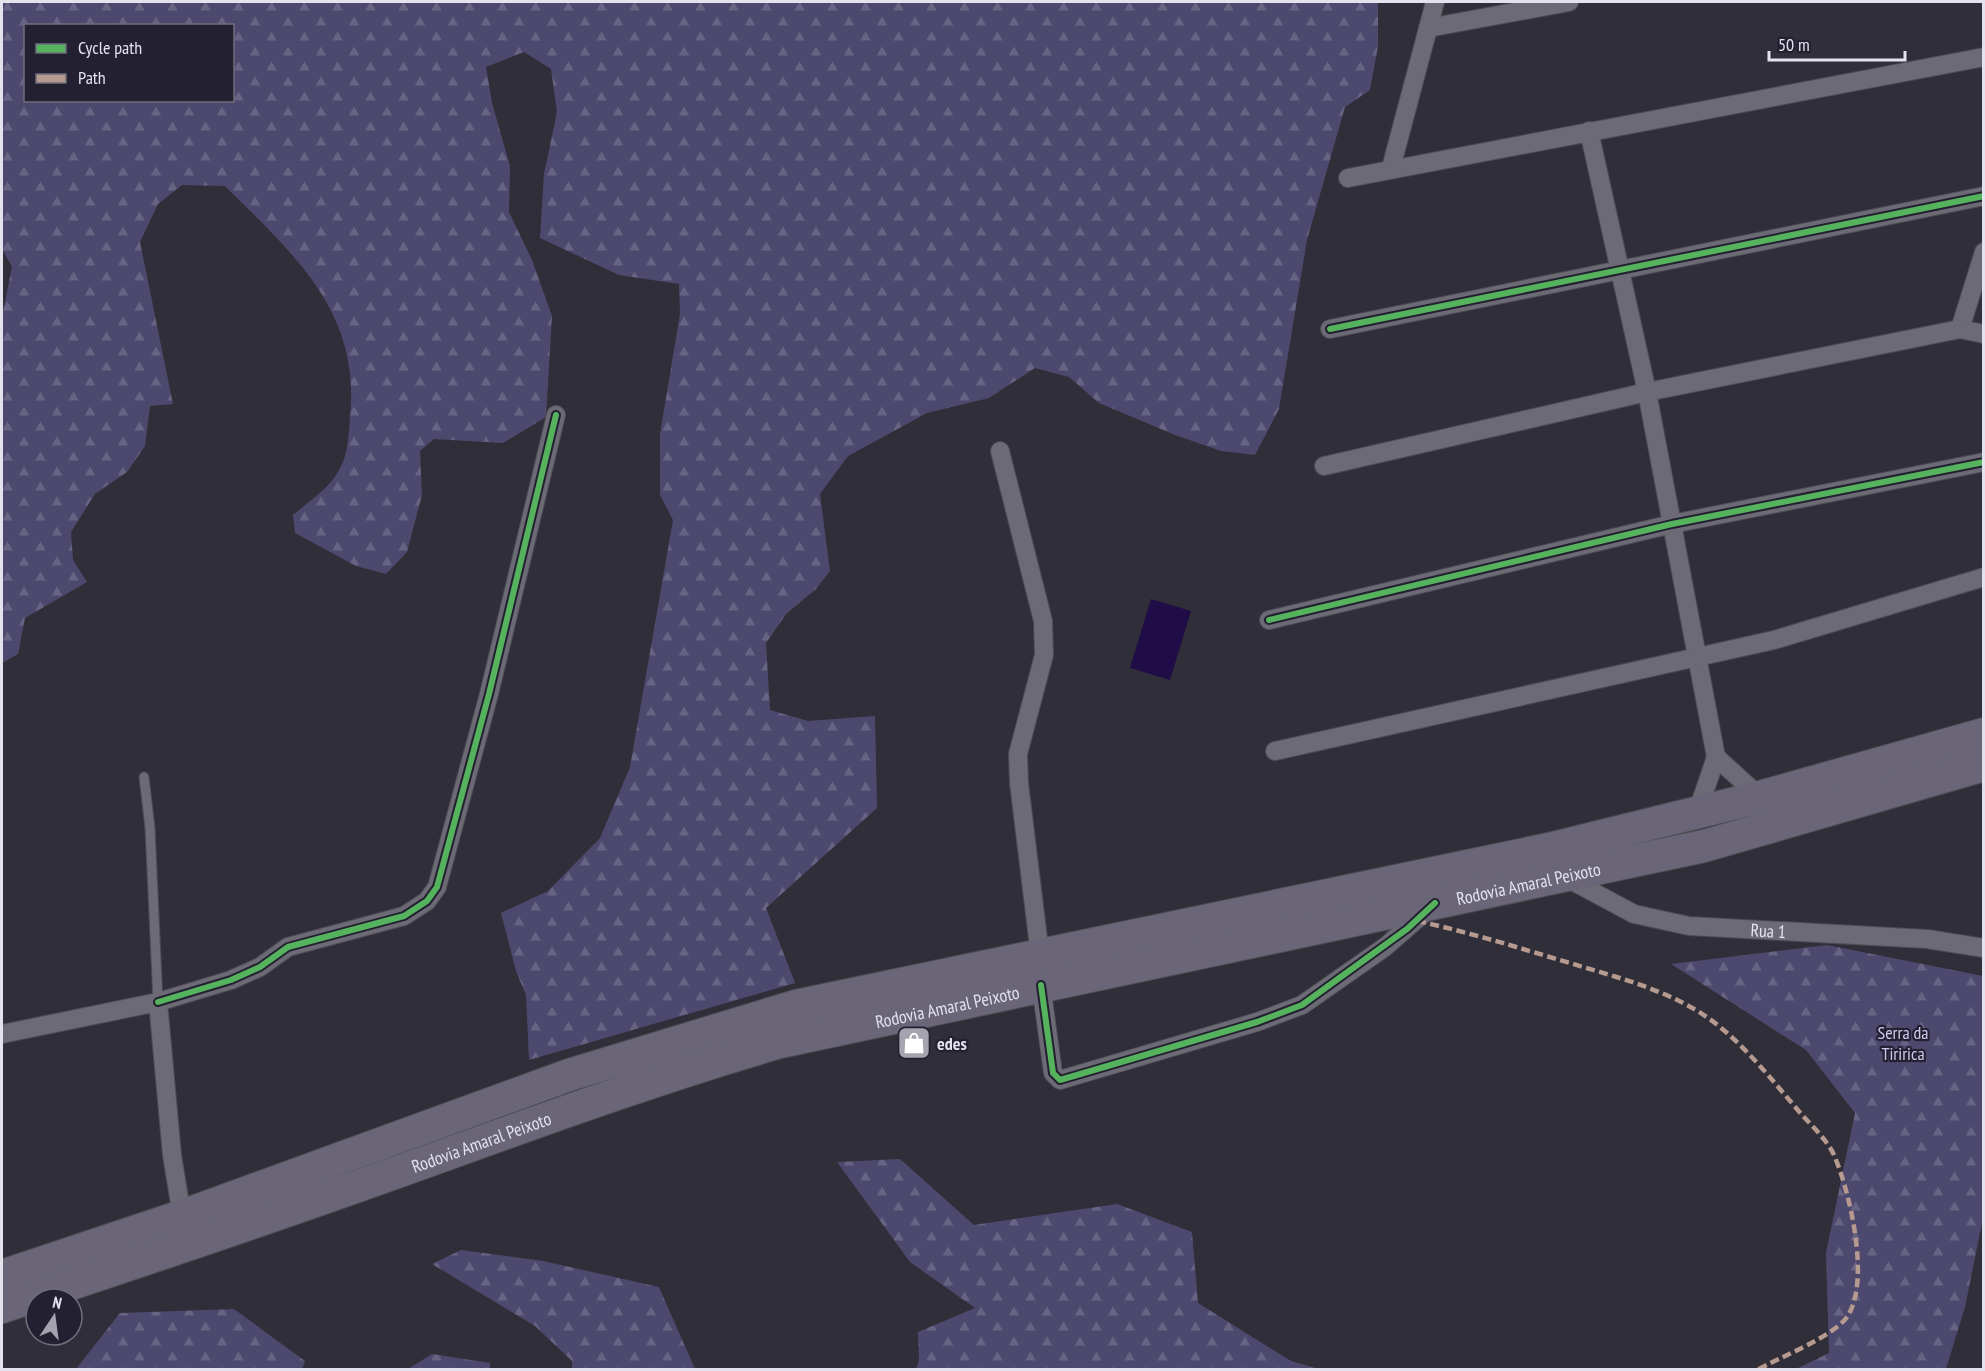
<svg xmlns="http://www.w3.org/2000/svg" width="1985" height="1371" viewBox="0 0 1985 1371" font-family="'PT Sans Narrow',sans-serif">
  <defs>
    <pattern id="forest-firs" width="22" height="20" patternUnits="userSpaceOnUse" patternTransform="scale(1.5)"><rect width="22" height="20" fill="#4d496e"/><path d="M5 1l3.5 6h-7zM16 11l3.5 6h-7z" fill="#666383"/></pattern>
  </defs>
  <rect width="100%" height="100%" fill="#302e38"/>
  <g fill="url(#forest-firs)" fill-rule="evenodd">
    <path d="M2,2H1378V46L1370,90L1345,107L1307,240L1279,409L1255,455L1221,451L1175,435L1099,403L1069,377L1035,368L989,398L927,413L848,456L820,494L830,571L816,589L786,614L766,643L770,710L808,721L875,716L877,808L766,908L795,983L529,1060L526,995L516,971L501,913L548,891L600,838L630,767L673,520L660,495V434L680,314L679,284L619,275L540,238L544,174L557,112L551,69L524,52L486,67L492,103L510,166L509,212L532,260L552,316L546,417L503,443L434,439L420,451L422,495L407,552L386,574L356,566L295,533L293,515C308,502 330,488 339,470C348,456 349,433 350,417C361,311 293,254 225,186L182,185L158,204L140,242L173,404L150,406L145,446L127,472L95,494L71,532L73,560L87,582L25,618L18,654L2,663V316L12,267L2,249ZM26,26H232V100H26Z"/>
    <polygon points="1827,945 1983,976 1983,1218 1965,1307 1946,1369 1796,1369 1829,1353 1826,1253 1855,1113 1806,1050 1671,964"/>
    <polygon points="900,1159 974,1225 1117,1204 1192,1232 1198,1303 1291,1361 1319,1369 916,1369 919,1360 918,1332 975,1308 910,1262 837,1162"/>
    <polygon points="461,1250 543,1261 659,1287 695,1369 572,1369 572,1361 535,1326 432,1264"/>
    <polygon points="234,1309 305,1361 302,1369 76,1369 120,1313"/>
    <polygon points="432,1354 490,1363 490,1369 408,1369"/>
  </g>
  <polygon fill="#200c47" points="1151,599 1191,611 1170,680 1130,668"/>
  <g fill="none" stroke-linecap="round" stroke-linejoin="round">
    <defs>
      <polyline id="lane" points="144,777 150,828 158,1002"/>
      <g id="street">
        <polyline points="1428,28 1569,2"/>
        <polyline points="1589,131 1647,392 1716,757"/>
        <polyline points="1391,168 1435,2"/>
        <polyline points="1348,178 1984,57"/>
        <polyline points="1330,329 1984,196"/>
        <polyline points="1960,329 1984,252"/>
        <polyline points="1000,451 1043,621 1044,655 1018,754 1019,783 1040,955"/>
        <polyline points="1324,466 1647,392 1960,329 1984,334"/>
        <polyline points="1269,620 1672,524 1984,462"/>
        <polyline points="1275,751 1774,640 1984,577"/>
        <polyline points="1697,813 1716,757 1760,797"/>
        <path id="s1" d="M1565,877L1634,914L1689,926L1927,939L1984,948"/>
        <polyline points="1041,985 1053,1073 1060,1080 1257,1022 1302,1005 1385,947 1432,906"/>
        <polyline points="158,1002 231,980 260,967 288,947 404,916 427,901 437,887 489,694 556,415"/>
        <polyline points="2,1034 158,1002 172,1155 182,1216"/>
      </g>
      <g id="highway">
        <polyline points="2,1276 182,1216 569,1075 796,1006 1549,849 1760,797 1984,734"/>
        <path id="s2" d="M2,1307C125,1266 249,1225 372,1181C507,1133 642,1082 780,1042L1704,846L1984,765"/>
      </g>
    </defs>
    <use href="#lane" stroke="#4d4c54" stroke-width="11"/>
    <use href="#street" stroke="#4d4c54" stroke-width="20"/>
    <use href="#highway" stroke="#4d4c54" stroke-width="34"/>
    <use href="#lane" stroke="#6c6a74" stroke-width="9"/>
    <use href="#street" stroke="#6c6a74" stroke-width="18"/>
    <use href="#highway" stroke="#6a6678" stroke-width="32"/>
    <path stroke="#b69a8f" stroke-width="4.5" stroke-dasharray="9 4.5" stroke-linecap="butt" d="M1417,921C1469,932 1519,948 1570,963C1609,975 1649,985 1685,1004C1733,1028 1768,1076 1803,1116C1813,1127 1827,1140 1834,1155C1850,1192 1871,1282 1847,1317C1833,1337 1780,1357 1757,1370"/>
    <defs>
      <g id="cycleway">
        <polyline points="1330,329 1984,196"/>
        <polyline points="1269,620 1672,524 1984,462"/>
        <polyline points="1041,985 1053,1073 1060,1080 1257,1022 1302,1005 1407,929 1435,903"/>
        <polyline points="158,1002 231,980 260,967 288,947 404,916 427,901 437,887 489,694 556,415"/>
      </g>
    </defs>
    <use href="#cycleway" stroke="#232131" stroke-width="10"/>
    <use href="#cycleway" stroke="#56b35d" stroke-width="6"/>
  </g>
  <defs>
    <symbol id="shop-square" viewBox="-11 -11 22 22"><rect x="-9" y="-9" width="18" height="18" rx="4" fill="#a4a3ae" stroke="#232131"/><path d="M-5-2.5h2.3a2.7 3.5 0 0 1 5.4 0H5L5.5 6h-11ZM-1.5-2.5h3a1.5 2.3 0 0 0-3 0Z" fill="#fff"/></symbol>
  </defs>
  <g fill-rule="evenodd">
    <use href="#shop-square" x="895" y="1024" width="38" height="38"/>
  </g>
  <g text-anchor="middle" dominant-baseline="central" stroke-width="4.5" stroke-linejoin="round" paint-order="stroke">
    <g font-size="18" fill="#e3e2ed" stroke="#232131">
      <text stroke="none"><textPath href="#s2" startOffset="1587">Rodovia Amaral Peixoto</textPath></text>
      <text stroke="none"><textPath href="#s1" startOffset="214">Rua 1</textPath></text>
      <text stroke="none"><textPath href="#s2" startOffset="993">Rodovia Amaral Peixoto</textPath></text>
      <text stroke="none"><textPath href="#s2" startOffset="507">Rodovia Amaral Peixoto</textPath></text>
    </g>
    <g font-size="18" fill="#cdc9f1" stroke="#232131">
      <text x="1903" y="1032">Serra da<tspan x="1903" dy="21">Tiririca</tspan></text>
    </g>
    <g font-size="18" font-weight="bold" fill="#e3e2ed" stroke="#232131" text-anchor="start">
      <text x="937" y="1043">edes</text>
    </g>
  </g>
  <rect width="1985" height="1371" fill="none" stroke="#e3e2ed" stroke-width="6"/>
  <rect x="24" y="24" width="210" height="78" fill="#232131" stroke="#706e7c" stroke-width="1.5"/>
  <rect x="36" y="44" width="30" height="9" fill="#56b35d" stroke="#706e7c" stroke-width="1.5"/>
  <text x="78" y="54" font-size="18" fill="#e3e2ed">Cycle path</text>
  <rect x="36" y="74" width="30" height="9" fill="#b69a8f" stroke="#706e7c" stroke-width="1.5"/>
  <text x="78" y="84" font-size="18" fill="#e3e2ed">Path</text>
  <g transform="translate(54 1317) rotate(13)"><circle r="28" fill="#232131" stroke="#706e7c" stroke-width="1.5"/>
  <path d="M0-4.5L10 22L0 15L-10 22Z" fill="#a4a3ae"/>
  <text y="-9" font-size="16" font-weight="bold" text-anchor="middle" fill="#e3e2ed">N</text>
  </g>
  <path d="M1769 51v9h136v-9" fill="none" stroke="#e3e2ed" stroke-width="3"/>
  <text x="1778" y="51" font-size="18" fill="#e3e2ed" stroke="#232131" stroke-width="4.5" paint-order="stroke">50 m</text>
</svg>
